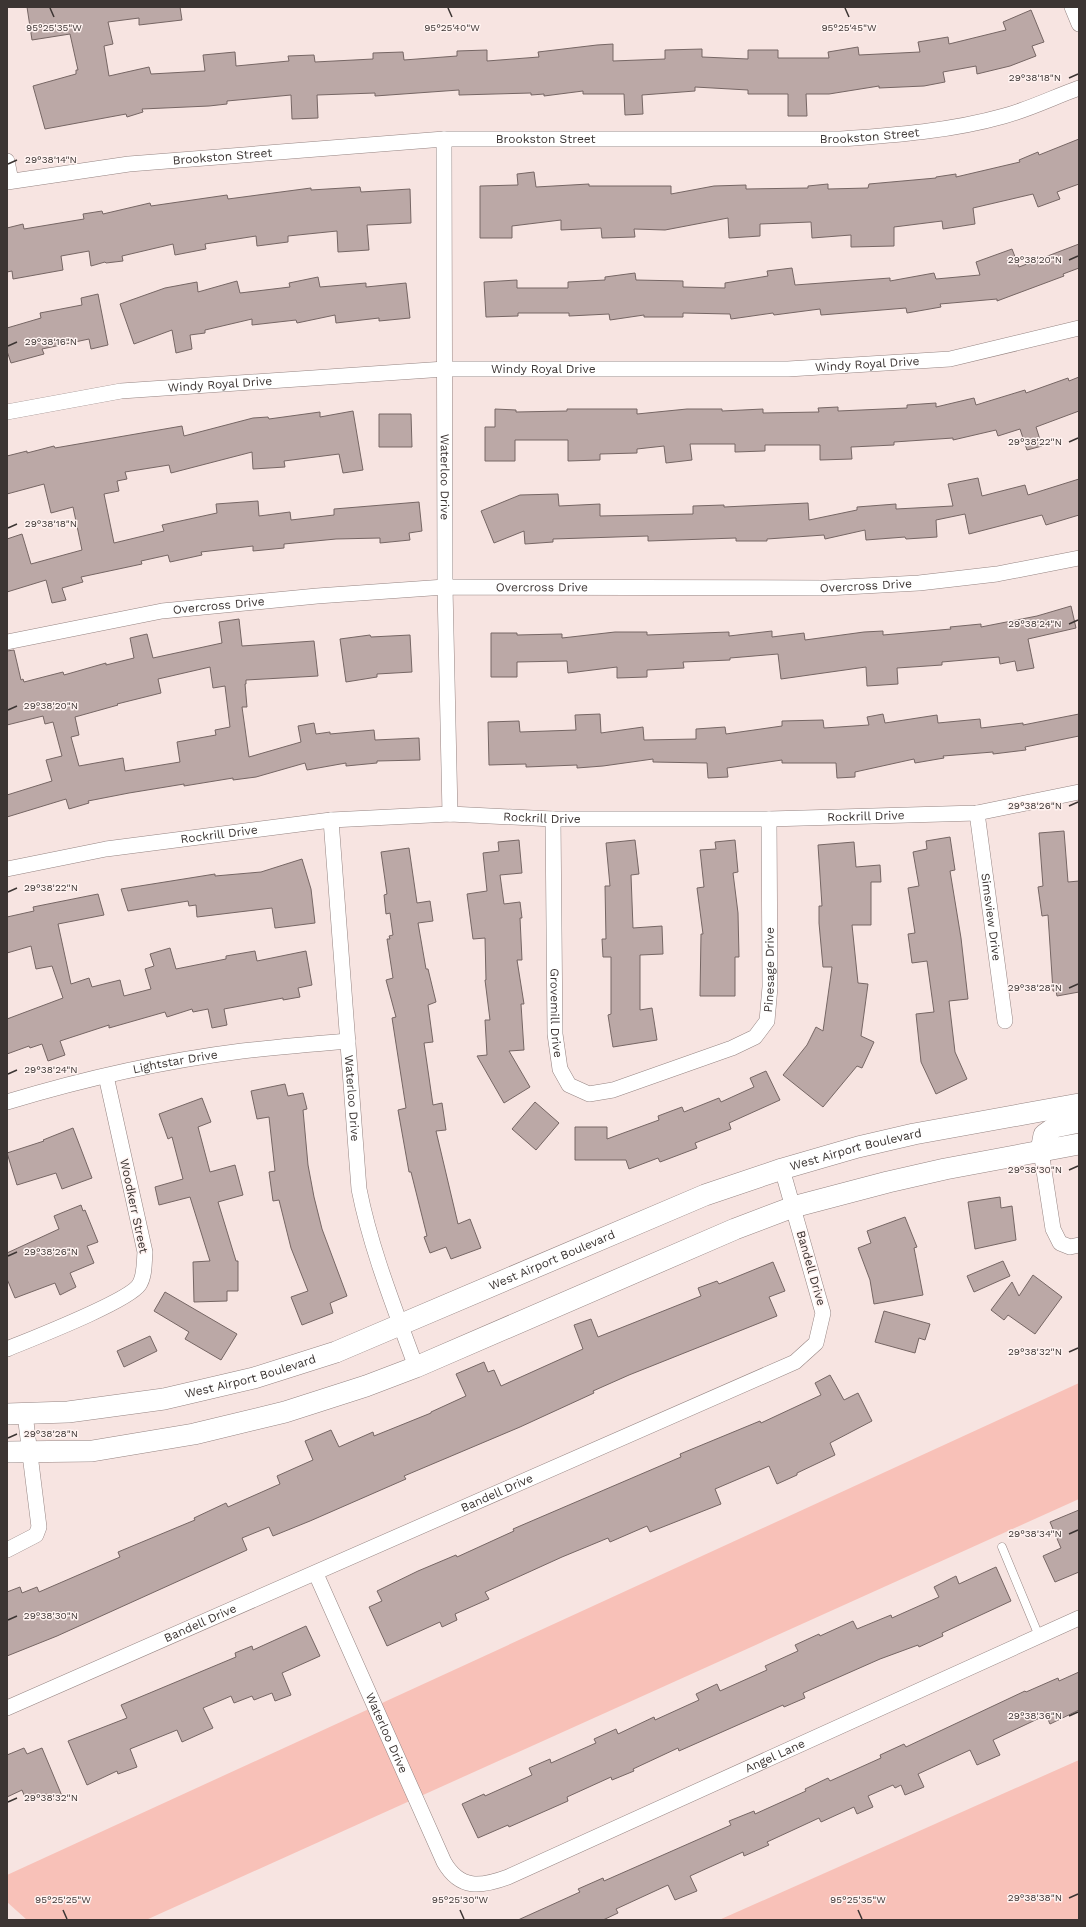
<svg xmlns="http://www.w3.org/2000/svg" width="1086" height="1927" viewBox="0 0 1086 1927" font-family="'Work Sans',sans-serif">
  <rect width="100%" height="100%" fill="#f7e4e1"/>
  <g fill="#f8c1b8">
    <polygon points="1079,1383 1079,1499 146,1920 27,1920 7,1902 7,1875"/>
    <polygon points="1079,1760 1079,1920 719,1920"/>
  </g>
  <g fill="#bba8a6" stroke="#766664" fill-rule="evenodd">
    <polygon points="27,7 180,7 182,20 139,25 139,18 108,22 113,44 104,46 109,76 149,67 151,74 205,71 203,55 235,52 236,66 289,61 288,56 314,55 315,62 373,59 373,53 403,52 404,60 457,56 457,51 487,50 487,61 539,57 538,52 597,45 613,44 613,61 665,59 665,50 702,49 702,57 748,59 748,50 778,50 778,58 829,58 828,52 858,47 859,55 920,52 918,42 948,37 949,44 1006,30 1003,22 1031,10 1044,42 1032,46 1036,56 1010,66 977,74 976,66 943,72 945,82 924,86 879,88 879,86 829,94 806,94 807,116 788,116 788,94 748,94 748,90 695,87 695,91 642,95 643,114 625,115 624,94 583,94 583,91 544,96 544,94 531,95 531,93 459,95 459,90 375,96 375,93 317,95 318,118 292,119 291,95 227,101 227,104 209,106 142,109 143,112 127,117 126,114 45,129 33,86 76,74 76,70 78,70 70,34 32,40"/>
    <polygon points="1079,139 1079,184 1057,192 1060,199 1038,207 1033,194 973,208 975,224 943,229 942,221 894,227 894,246 851,247 851,235 812,238 811,222 760,224 760,236 729,238 728,218 665,230 634,229 635,237 602,238 601,228 561,230 561,220 512,226 512,238 480,238 480,186 518,185 517,174 534,172 536,187 589,184 589,186 671,186 671,194 714,186 746,185 746,189 808,188 808,186 828,184 828,189 868,188 869,184 936,178 936,177 956,174 956,177 1020,162 1019,160 1038,152 1039,155"/>
    <polygon points="360,187 361,192 410,189 411,223 367,225 369,250 338,252 337,231 288,236 288,242 257,246 256,236 205,244 206,249 175,255 173,244 122,256 123,261 106,263 105,262 91,266 89,251 61,256 63,270 13,279 12,271 7,272 7,228 23,224 24,229 84,219 83,214 102,211 103,214 150,203 151,206 227,195 228,199 311,188 311,190"/>
    <polygon points="1079,244 1079,268 1063,274 1064,276 997,301 997,299 940,304 941,307 907,313 906,308 821,315 820,309 774,315 773,313 731,319 730,314 683,313 683,317 644,317 644,315 610,320 609,314 569,316 569,313 518,313 518,316 486,317 484,282 517,280 517,288 568,288 568,282 605,280 605,277 635,273 636,280 683,281 683,287 725,288 725,283 768,276 767,271 792,268 795,285 890,278 890,281 934,273 936,279 980,275 976,262 1012,249 1019,267"/>
    <polygon points="318,277 320,287 366,283 366,287 406,283 410,318 379,321 379,318 336,323 335,315 297,323 296,320 252,325 252,319 205,330 205,333 190,335 192,349 176,353 172,330 134,344 120,304 165,288 197,282 198,292 237,281 240,293 290,287 289,283"/>
    <polygon points="98,294 108,345 91,349 89,339 42,349 44,354 11,363 7,351 7,328 41,318 40,313 82,305 81,298"/>
    <polygon points="1079,377 1079,411 1036,427 1042,446 1027,450 1020,429 998,436 996,430 953,440 953,438 894,442 894,445 851,447 852,459 820,460 820,445 765,445 765,451 735,452 735,444 690,444 692,460 666,463 664,446 637,449 637,453 600,454 600,460 568,461 568,440 515,440 515,461 485,461 485,427 495,427 495,409 516,410 516,412 567,411 567,409 637,409 637,414 687,409 722,409 722,411 763,409 763,413 819,412 818,408 838,407 838,411 907,408 907,405 936,403 936,407 974,398 976,405 1025,390 1026,393 1068,378 1069,381"/>
    <polygon points="353,411 363,470 343,473 339,454 284,461 285,467 253,469 252,452 171,473 169,465 125,472 127,479 117,481 119,491 104,494 114,543 164,531 162,525 217,513 216,504 258,501 259,516 290,512 291,520 334,515 334,509 419,502 422,531 409,533 410,540 380,543 380,538 336,539 284,544 284,548 253,551 253,546 201,552 202,555 170,562 168,555 141,561 142,564 81,577 83,582 62,588 66,600 52,603 46,580 7,592 7,539 22,534 31,564 82,550 73,507 51,513 44,484 7,494 7,456 27,451 27,453 54,446 55,448 182,426 184,436 253,418 268,417 269,419 320,412 320,417"/>
    <polygon points="379,414 411,414 412,447 379,447"/>
    <polygon points="978,478 982,496 1025,485 1028,495 1079,479 1079,515 1046,525 1042,515 969,534 965,514 936,520 937,537 906,539 905,537 866,540 865,530 825,539 824,535 767,539 767,541 736,541 736,538 648,541 648,536 553,539 553,542 525,544 524,531 494,543 481,511 520,495 558,494 559,506 600,504 600,516 693,514 693,506 724,505 724,507 808,503 809,520 857,510 857,507 896,504 896,509 953,506 948,484"/>
    <polygon points="1071,606 1076,628 1028,639 1034,668 1017,671 1015,661 1000,664 999,657 942,662 942,665 897,668 898,684 867,686 866,667 781,679 778,654 730,658 730,660 683,662 684,668 647,670 647,677 617,678 617,667 568,673 567,661 517,662 517,677 491,677 491,633 517,633 517,635 562,634 562,638 615,632 647,632 647,635 729,632 729,636 772,631 772,637 804,633 805,640 864,632 883,631 883,635 951,629 950,627 981,624 981,627 1037,616"/>
    <path d="M239,619L242,646L314,641L318,676L246,680V684H245L247,707H242L249,757L301,742L298,726L314,723L316,734L330,732V734L374,730L375,740L419,738L420,760L377,761V763L346,766V763L307,770L305,763L256,777L233,780V778L184,786V784L129,793L88,801L89,803L69,809L66,799L7,817V795L52,781L46,760L62,756L53,722L45,724L43,716L7,725V651L14,650L21,680L23,679L24,682L63,672L64,675L106,663V665L134,658L130,638L147,634L153,658L222,643L219,622ZM210,667L213,688L225,686L230,727L215,730L216,735L177,742L180,762L125,771L123,758L79,766L71,737L79,735L75,717L118,705L117,704L161,693L158,679Z"/>
    <polygon points="370,635 371,637 410,635 412,672 377,674 377,677 346,682 340,639"/>
    <polygon points="600,714 601,733 643,727 644,740 696,739 696,729 725,727 726,734 782,726 782,721 823,720 824,728 869,725 867,717 883,714 885,723 937,715 938,723 980,719 981,728 1023,723 1023,725 1079,714 1079,736 1025,747 1026,750 993,754 993,752 943,756 944,758 915,763 914,759 855,772 855,777 837,778 836,763 782,763 782,760 727,768 728,777 708,778 707,763 653,762 653,759 603,766 577,768 577,765 526,767 526,764 489,765 488,722 519,721 520,732 576,730 575,715"/>
    <polygon points="1064,831 1068,882 1079,881 1079,992 1057,996 1056,991 1053,991 1048,915 1042,916 1038,887 1043,886 1039,833"/>
    <polygon points="950,837 955,870 950,871 961,938 968,999 949,1001 955,1052 967,1079 936,1094 921,1062 916,1014 934,1012 927,961 912,963 908,934 915,933 908,888 919,886 913,852 927,849 926,841"/>
    <polygon points="519,840 522,873 500,875 504,904 520,902 522,918 520,918 522,960 517,960 524,1004 521,1004 524,1050 509,1051 530,1087 504,1103 477,1056 487,1055 485,1020 490,1020 485,980 486,980 485,938 473,939 467,894 487,891 483,853 499,851 498,842"/>
    <polygon points="635,840 639,874 631,875 633,928 662,926 663,954 640,955 640,1010 652,1008 657,1040 613,1047 608,1015 611,1014 611,957 603,957 602,939 606,939 605,886 610,886 606,843"/>
    <polygon points="735,840 738,872 733,873 738,913 739,957 735,957 735,996 700,996 701,934 703,934 697,888 704,887 700,850 716,849 715,842"/>
    <polygon points="854,842 856,867 880,865 881,882 871,882 871,925 852,925 858,983 868,984 861,1036 874,1042 862,1068 857,1066 823,1107 783,1075 807,1045 816,1027 823,1031 832,967 823,967 819,923 819,906 822,906 818,845"/>
    <polygon points="409,848 417,903 430,901 433,921 418,923 426,969 428,969 436,1002 428,1005 433,1042 424,1043 433,1105 442,1103 446,1130 436,1131 458,1224 470,1219 481,1248 451,1259 446,1247 430,1253 424,1237 427,1236 411,1172 409,1172 398,1110 406,1108 392,1018 396,1017 386,980 393,978 387,939 390,939 389,936 393,935 390,913 386,914 384,895 387,894 381,852"/>
    <polygon points="302,859 311,889 315,923 275,928 272,908 197,917 196,905 189,906 188,901 128,911 121,889 215,874 215,876 261,872"/>
    <polygon points="98,894 104,915 58,924 71,984 89,978 92,987 120,980 124,996 151,989 145,969 154,966 150,954 170,948 176,969 226,959 226,956 255,951 257,961 306,951 312,985 298,988 300,997 283,1000 283,998 224,1009 227,1025 212,1028 208,1009 193,1012 192,1009 167,1017 165,1012 109,1028 109,1025 60,1041 65,1055 48,1061 42,1044 30,1048 29,1046 7,1054 7,1019 63,998 52,966 36,969 31,946 7,953 7,917 34,911 33,907"/>
    <polygon points="766,1071 780,1100 729,1123 731,1129 695,1143 697,1148 660,1162 658,1158 629,1169 626,1160 575,1160 575,1127 607,1127 607,1139 659,1120 658,1116 682,1107 684,1112 719,1098 721,1102 754,1087 750,1078"/>
    <polygon points="285,1084 288,1096 303,1093 307,1109 303,1110 308,1165 314,1197 322,1229 347,1296 330,1303 333,1313 302,1325 291,1297 308,1291 291,1248 279,1200 273,1201 269,1172 275,1171 269,1117 257,1119 251,1091"/>
    <polygon points="202,1098 211,1122 198,1127 210,1172 235,1165 243,1195 218,1202 236,1261 238,1261 238,1291 227,1291 227,1301 194,1302 193,1262 210,1261 190,1197 159,1205 155,1187 183,1179 172,1137 168,1139 159,1114"/>
    <polygon points="535,1102 559,1123 536,1150 512,1129"/>
    <polygon points="73,1128 92,1178 62,1189 56,1173 17,1185 7,1153 44,1141 43,1140"/>
    <polygon points="1000,1197 1001,1208 1012,1206 1016,1240 975,1249 968,1202"/>
    <polygon points="81,1205 83,1211 85,1210 98,1242 87,1246 94,1263 70,1273 76,1287 60,1295 55,1283 15,1298 7,1279 7,1253 59,1229 54,1216"/>
    <polygon points="905,1217 917,1247 914,1248 923,1295 874,1304 870,1280 858,1248 871,1243 867,1231"/>
    <polygon points="1003,1261 1010,1276 974,1292 967,1276"/>
    <polygon points="773,1262 785,1291 769,1297 777,1316 629,1375 593,1391 594,1393 520,1427 404,1476 406,1479 310,1521 273,1536 269,1527 242,1538 247,1550 57,1636 7,1656 7,1592 20,1587 22,1593 37,1587 39,1592 120,1557 118,1552 195,1520 194,1518 226,1503 228,1507 280,1484 277,1476 313,1460 305,1441 331,1430 339,1447 373,1432 374,1436 431,1413 431,1412 466,1396 456,1374 484,1362 488,1372 494,1370 501,1386 583,1349 574,1325 591,1319 598,1337 701,1296 698,1288 717,1281 719,1284"/>
    <polygon points="1033,1275 1062,1297 1035,1334 1008,1315 1004,1320 991,1310 1012,1282 1019,1296"/>
    <polygon points="165,1292 237,1334 221,1360 185,1339 189,1332 154,1311"/>
    <polygon points="884,1311 930,1324 925,1340 919,1338 915,1353 875,1342"/>
    <polygon points="150,1336 157,1351 124,1367 117,1351"/>
    <polygon points="830,1375 844,1400 858,1393 872,1421 830,1443 835,1455 797,1473 797,1475 777,1484 769,1466 715,1489 721,1504 650,1532 647,1526 610,1542 608,1538 562,1557 485,1592 489,1599 455,1614 457,1620 442,1627 440,1622 387,1646 369,1607 382,1601 377,1591 418,1571 456,1555 457,1557 514,1531 513,1529 681,1457 680,1454 760,1421 761,1423 821,1395 815,1383"/>
    <polygon points="1079,1510 1079,1572 1055,1582 1043,1556 1061,1548 1050,1522"/>
    <polygon points="996,1567 1011,1601 942,1633 943,1636 919,1647 918,1645 880,1659 803,1693 805,1698 784,1707 783,1705 679,1751 678,1748 633,1769 634,1771 612,1780 611,1777 567,1797 568,1801 509,1827 508,1825 478,1838 462,1804 484,1794 485,1796 532,1775 529,1768 550,1759 551,1763 596,1743 594,1739 616,1729 618,1734 654,1717 655,1720 699,1700 696,1694 717,1684 720,1691 767,1670 765,1666 798,1651 795,1645 819,1634 820,1636 853,1621 857,1629 891,1615 892,1618 939,1597 934,1587 956,1576 959,1584"/>
    <polygon points="306,1626 320,1656 282,1673 291,1695 275,1701 272,1693 254,1700 252,1696 234,1703 231,1696 203,1708 213,1728 182,1742 177,1730 130,1749 137,1767 118,1774 117,1771 87,1785 68,1741 127,1718 121,1705 236,1657 235,1653 252,1646 253,1650"/>
    <polygon points="1079,1672 1079,1710 1050,1724 1046,1715 993,1740 1000,1755 977,1765 970,1750 918,1774 924,1787 905,1795 901,1785 895,1788 893,1785 868,1796 873,1807 857,1814 854,1807 821,1822 819,1818 767,1842 769,1845 744,1856 743,1852 690,1876 697,1891 675,1900 668,1885 616,1909 618,1913 603,1920 518,1920 580,1892 578,1889 603,1878 604,1881 731,1825 729,1821 754,1811 755,1814 806,1791 805,1789 828,1778 830,1781 881,1758 880,1755 904,1744 906,1747 1025,1691 1026,1692 1058,1678 1059,1681"/>
    <polygon points="24,1748 27,1754 42,1748 62,1796 49,1801 46,1794 27,1802 22,1790 7,1797 7,1755"/>
  </g>
  <g fill="none" stroke-linecap="round" stroke-linejoin="round">
    <defs>
      <polyline id="lane" points="1002,1547 1039,1636"/>
      <g id="street">
        <polyline points="1072,7 1079,24"/>
        <path id="s1" d="M444,139L445,587L450,814"/>
        <polyline points="7,161 11,181"/>
        <path id="s2" d="M7,182L129,164L444,139H841C896,135 951,131 1004,116C1030,109 1054,97 1079,88"/>
        <path id="s3" d="M7,412L121,391L445,369H788L950,359L1079,328"/>
        <path id="s4" d="M7,642L162,611L317,596L445,587L826,588L919,583L997,574L1079,558"/>
        <path id="s5" d="M977,813L1005,1021"/>
        <path id="s6" d="M553,819L555,1034L560,1069L569,1085L589,1094L613,1090L732,1048L755,1037L767,1021L770,987L769,819"/>
        <path id="s7" d="M331,820L359,1189C371,1250 395,1309 416,1367"/>
        <path id="s8" d="M7,869L106,849L331,820L450,814L553,819H769L977,813L1079,792"/>
        <path id="s9" d="M7,1102C83,1079 162,1061 242,1051C277,1047 312,1044 348,1041"/>
        <polyline points="1041,1151 1053,1229 1060,1243 1070,1247 1079,1245"/>
        <path d="M7,1349C31,1339 127,1302 139,1285C145,1276 144,1263 145,1252L106,1076"/>
        <polyline points="7,1550 36,1535 39,1527 25,1414"/>
        <path id="s10" d="M316,1574L444,1862C460,1890 481,1887 508,1877L1079,1618"/>
        <path id="s11" d="M7,1708L795,1362L816,1343L823,1313L782,1169"/>
      </g>
      <g id="secondary">
        <polyline points="1041,1151 1044,1135 1055,1127 1079,1122"/>
        <path id="s12" d="M7,1414L68,1412L164,1399L254,1378L336,1352L705,1195L782,1169L858,1147L914,1134L1079,1104"/>
        <polyline points="7,1452 92,1451 194,1434 285,1412 366,1386 416,1367 735,1229 793,1207 888,1182 945,1169 1079,1144"/>
      </g>
    </defs>
    <use href="#lane" stroke="#958482" stroke-width="9"/>
    <use href="#street" stroke="#958482" stroke-width="16"/>
    <use href="#secondary" stroke="#958482" stroke-width="22"/>
    <use href="#lane" stroke="#fff" stroke-width="8"/>
    <use href="#street" stroke="#fff" stroke-width="15"/>
    <use href="#secondary" stroke="#fff" stroke-width="21"/>
  </g>
  <path fill="none" stroke="#3c3533" stroke-width="1.5" d="M50,8L54,17M448,8L452,17M845,8L849,17M1069,78L1078,74M8,164L17,160M1069,260L1078,256M8,346L17,342M1069,442L1078,438M8,528L17,524M1069,624L1078,620M8,710L17,706M1069,806L1078,802M8,892L17,888M1069,988L1078,984M8,1074L17,1070M1069,1170L1078,1166M8,1256L17,1252M1069,1352L1078,1348M8,1438L17,1434M1069,1534L1078,1530M8,1620L17,1616M1069,1716L1078,1712M8,1802L17,1798M1069,1898L1078,1894M63,1910L67,1919M460,1910L464,1919M858,1910L862,1919"/>
  <g text-anchor="middle" dominant-baseline="central" stroke-width="3" stroke-linejoin="round" paint-order="stroke">
    <g font-size="12" fill="#3c3533" stroke="#fff3f1">
      <text stroke="none"><textPath href="#s2" startOffset="865">Brookston Street</textPath></text>
      <text stroke="none"><textPath href="#s2" startOffset="541">Brookston Street</textPath></text>
      <text stroke="none"><textPath href="#s2" startOffset="217">Brookston Street</textPath></text>
      <text stroke="none"><textPath href="#s3" startOffset="863">Windy Royal Drive</textPath></text>
      <text stroke="none"><textPath href="#s3" startOffset="539">Windy Royal Drive</textPath></text>
      <text stroke="none"><textPath href="#s3" startOffset="215">Windy Royal Drive</textPath></text>
      <text stroke="none"><textPath href="#s1" startOffset="338">Waterloo Drive</textPath></text>
      <text stroke="none"><textPath href="#s4" startOffset="863">Overcross Drive</textPath></text>
      <text stroke="none"><textPath href="#s4" startOffset="539">Overcross Drive</textPath></text>
      <text stroke="none"><textPath href="#s4" startOffset="215">Overcross Drive</textPath></text>
      <text stroke="none"><textPath href="#s8" startOffset="863">Rockrill Drive</textPath></text>
      <text stroke="none"><textPath href="#s8" startOffset="539">Rockrill Drive</textPath></text>
      <text stroke="none"><textPath href="#s8" startOffset="215">Rockrill Drive</textPath></text>
      <text stroke="none"><textPath href="#s5" startOffset="105">Simsview Drive</textPath></text>
      <text stroke="none"><textPath href="#s6" startOffset="538">Pinesage Drive</textPath></text>
      <text stroke="none"><textPath href="#s6" startOffset="194">Grovemill Drive</textPath></text>
      <text stroke="none"><textPath href="#s9" startOffset="173">Lightstar Drive</textPath></text>
      <text stroke="none"><textPath href="#s7" startOffset="279">Waterloo Drive</textPath></text>
      <text stroke="none"><textPath href="#s12" startOffset="895">West Airport Boulevard</textPath></text>
      <text transform="translate(134 1206) rotate(78)">Woodkerr Street</text>
      <text stroke="none"><textPath href="#s12" startOffset="571">West Airport Boulevard</textPath></text>
      <text transform="translate(811 1268) rotate(74)">Bandell Drive</text>
      <text stroke="none"><textPath href="#s12" startOffset="247">West Airport Boulevard</textPath></text>
      <text stroke="none"><textPath href="#s11" startOffset="535">Bandell Drive</textPath></text>
      <text stroke="none"><textPath href="#s11" startOffset="211">Bandell Drive</textPath></text>
      <text stroke="none"><textPath href="#s10" startOffset="174">Waterloo Drive</textPath></text>
      <text stroke="none"><textPath href="#s10" startOffset="682">Angel Lane</textPath></text>
    </g>
  </g>
  <g font-size="10" text-anchor="middle" fill="#3c3533" stroke="#fff3f1" stroke-width="3" stroke-linejoin="round" paint-order="stroke">
    <text x="54" y="31">95°25'35"W</text>
    <text x="452" y="31">95°25'40"W</text>
    <text x="849" y="31">95°25'45"W</text>
    <text x="1035" y="81">29°38'18"N</text>
    <text x="51" y="163">29°38'14"N</text>
    <text x="1035" y="263">29°38'20"N</text>
    <text x="51" y="345">29°38'16"N</text>
    <text x="1035" y="445">29°38'22"N</text>
    <text x="51" y="527">29°38'18"N</text>
    <text x="1035" y="627">29°38'24"N</text>
    <text x="51" y="709">29°38'20"N</text>
    <text x="1035" y="809">29°38'26"N</text>
    <text x="51" y="891">29°38'22"N</text>
    <text x="1035" y="991">29°38'28"N</text>
    <text x="51" y="1073">29°38'24"N</text>
    <text x="1035" y="1173">29°38'30"N</text>
    <text x="51" y="1255">29°38'26"N</text>
    <text x="1035" y="1355">29°38'32"N</text>
    <text x="51" y="1437">29°38'28"N</text>
    <text x="1035" y="1537">29°38'34"N</text>
    <text x="51" y="1619">29°38'30"N</text>
    <text x="1035" y="1719">29°38'36"N</text>
    <text x="51" y="1801">29°38'32"N</text>
    <text x="1035" y="1901">29°38'38"N</text>
    <text x="63" y="1903">95°25'25"W</text>
    <text x="460" y="1903">95°25'30"W</text>
    <text x="858" y="1903">95°25'35"W</text>
  </g>
  <rect width="1086" height="1927" fill="none" stroke="#3c3533" stroke-width="16"/>
</svg>
